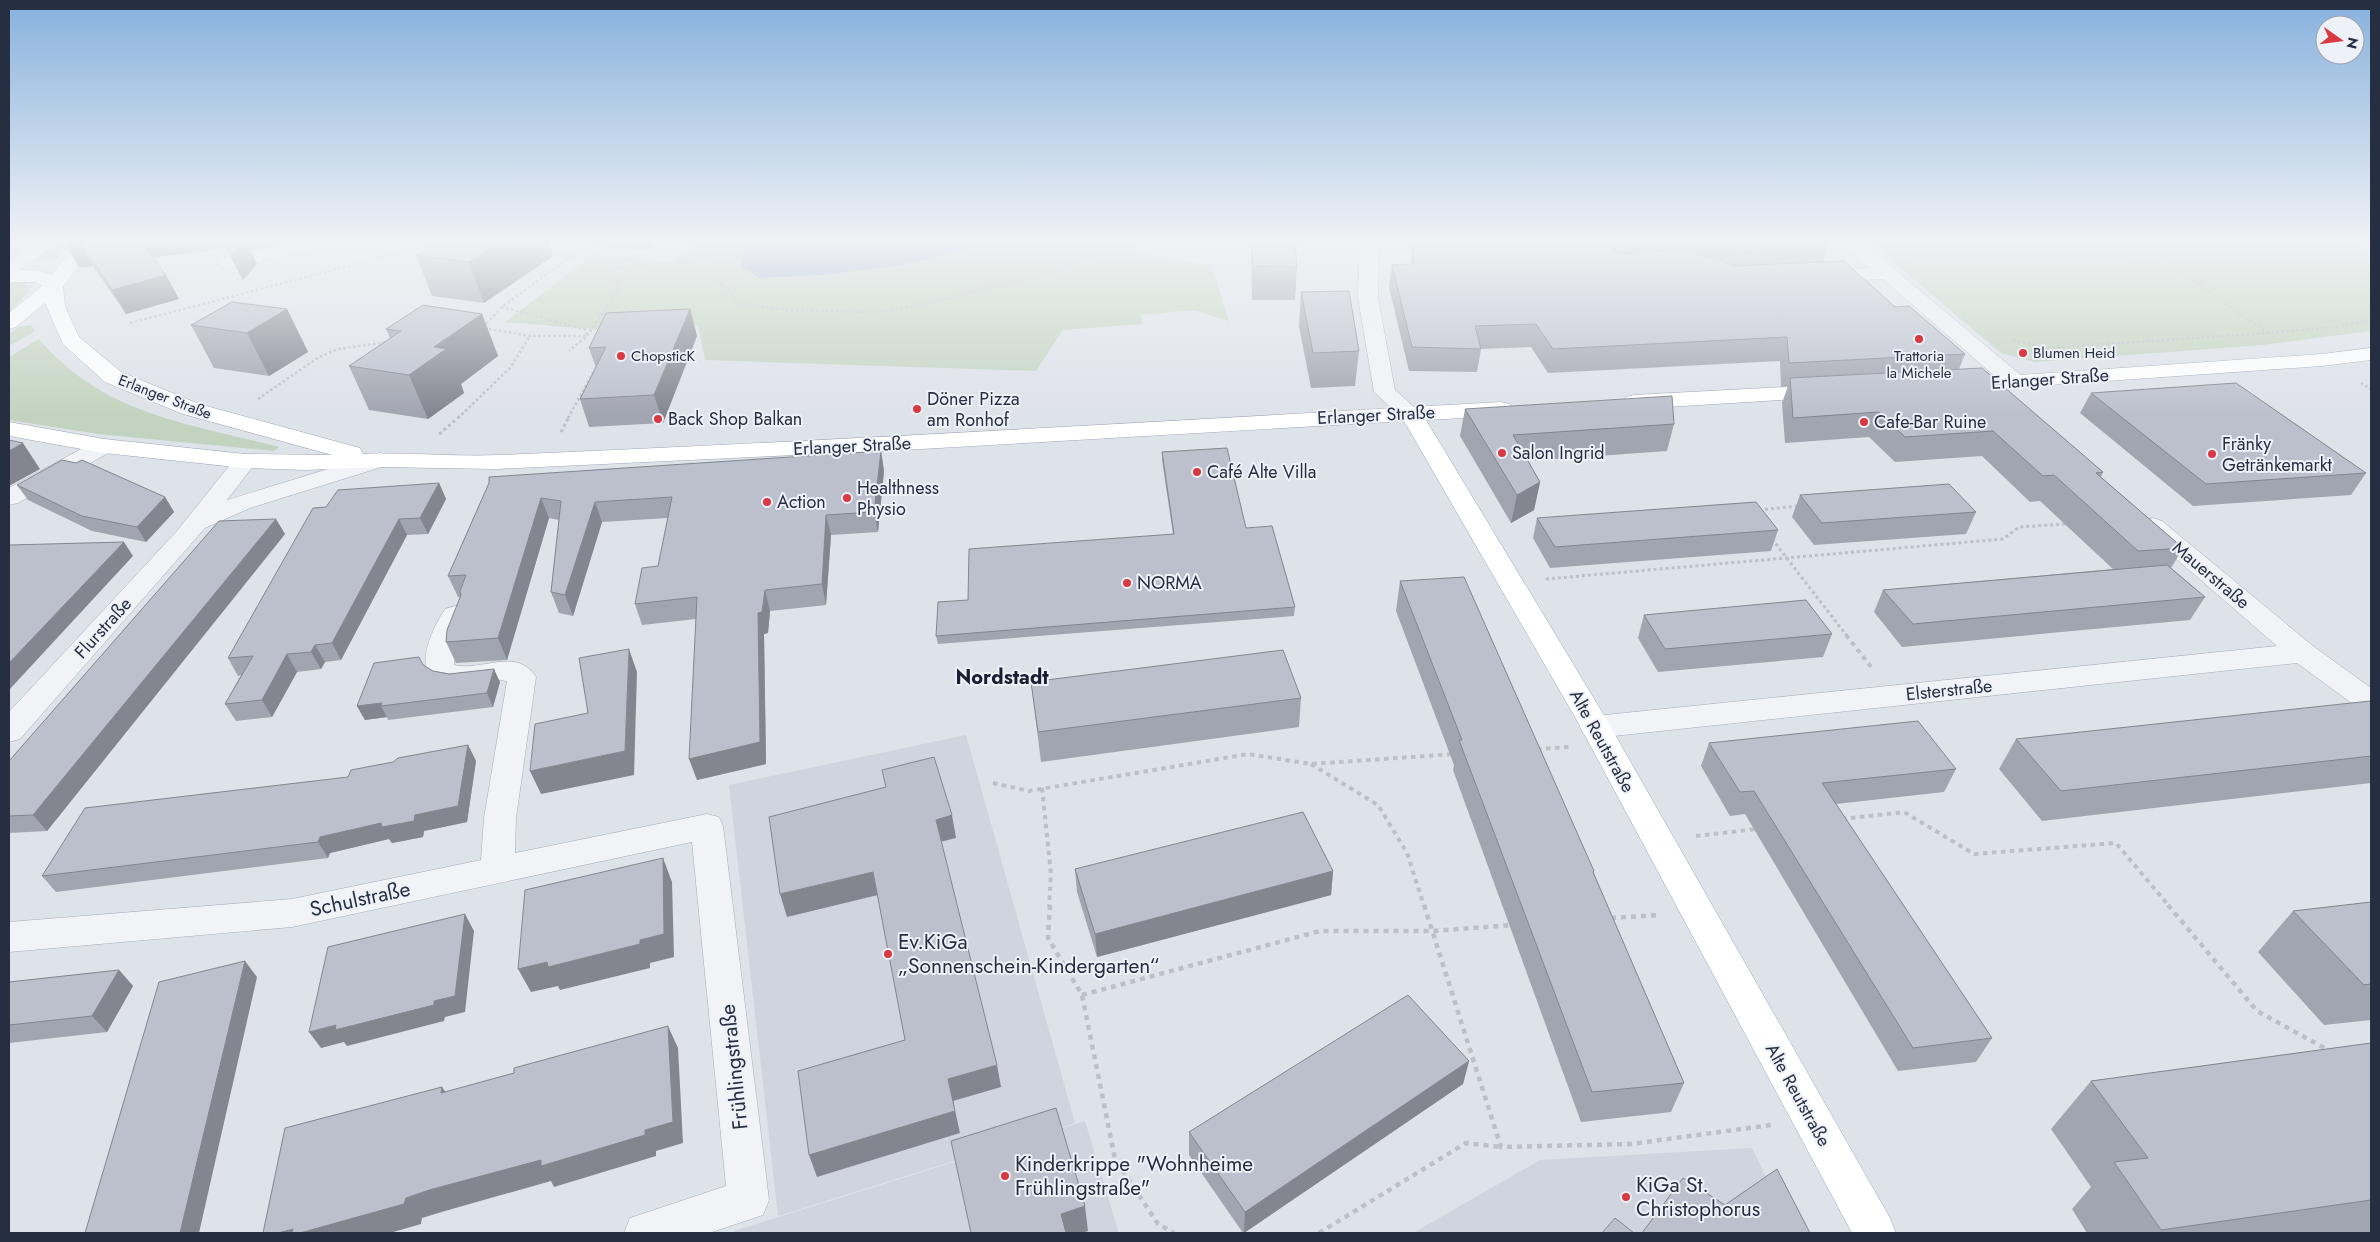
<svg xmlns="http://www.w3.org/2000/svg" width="2380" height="1242" viewBox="0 0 2380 1242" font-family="Jost,sans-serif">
  <rect width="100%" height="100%" fill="#dee2e9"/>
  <g fill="#d0d4de">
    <polygon points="966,735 1075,1123 778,1216 729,785"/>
    <polygon points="1085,1121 1119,1233 734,1233 734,1231"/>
    <polygon points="1752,1148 1793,1233 1413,1233 1540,1160"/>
  </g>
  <g fill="#c2d4bf">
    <polygon points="58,242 71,242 57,260 31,261"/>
    <polygon points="698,242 1132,242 1137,254 1211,265 1229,321 1193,310 1141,315 1142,324 1063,330 1036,371 705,360 698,325 612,331 505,322 593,255 672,262"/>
    <polygon points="1870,242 2371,242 2371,331 2263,345 2035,362 2001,353"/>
    <polygon points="15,280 25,282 30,291 9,312 9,281"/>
    <polygon points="31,325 35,331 9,346 9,334 19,327"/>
    <path d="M39,339C104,415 187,423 279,447L274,451L98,434L9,420V357Z"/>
  </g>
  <polygon fill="#96accc" points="748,242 994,242 902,265 824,275 759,278 741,266"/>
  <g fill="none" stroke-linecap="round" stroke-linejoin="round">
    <defs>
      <g id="minor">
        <polygon points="37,242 59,242 16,273 9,275 9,261"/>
        <polygon points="296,242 330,242 327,246 228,269 221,267 219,263 221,259"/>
        <polygon points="1360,242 1378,242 1378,298 1395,390 1421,413 1418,418 1410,420 1402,418 1374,392 1358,298"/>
        <polygon points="1842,242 1862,242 2023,377 2026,382 2023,387 2015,388 2007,387 1883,279 1823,282 1816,280 1814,276 1816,272 1823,270 1870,268"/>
        <polygon points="2360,242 2371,242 2371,249 2365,248"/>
        <polygon points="104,439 112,441 116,446 112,451 18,503 9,505 9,488 96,441"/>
        <polygon points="380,453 388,455 392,460 388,465 250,508 205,528 20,739 9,742 9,712 177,531 237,456 245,454 253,456 257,461 227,500"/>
        <polygon points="2153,518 2162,521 2313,646 2371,688 2371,713 2361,710 2297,663 1595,738 1584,735 1580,727 1584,719 1595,716 2277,646 2144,531 2140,526 2144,521"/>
        <path d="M455,606L465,609L469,615L455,651L454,665C481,672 517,646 536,677L516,818L515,853L707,814L719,817L723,826L769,1200L763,1215L709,1233H624L630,1218L726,1186L692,842L292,927L9,952V922L292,899L481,860L484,818L507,681C491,678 473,686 456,686C406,685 429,634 445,609Z"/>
      </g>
      <g id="major">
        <polygon points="9,242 23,242 15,249 9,250"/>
        <path d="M77,242H95L63,287L65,306L79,337L121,372L199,404L360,448L363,454C409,452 455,457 501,455C834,441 1168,421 1501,402L1509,404L1512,409L1509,414L1501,416L1426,420L1605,717L1890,1218L1896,1233H1852L1575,717L1404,421L904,450L496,469L380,467L306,470L245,468L104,453L9,436V422L104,439L245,454L332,455L183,414L105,382L63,344L45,303L16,327L9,329V313L42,286L36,282H9V270H38L52,275Z"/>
        <polygon points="2371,348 2371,360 2322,366 1963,391 1955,390 1952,385 1955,380 1963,379 2322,354"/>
        <polygon points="1823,385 1831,387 1834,392 1831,397 1634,409 1626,407 1623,402 1626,397 1634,395"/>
      </g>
    </defs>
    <use href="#minor" stroke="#a7acb7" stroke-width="1"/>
    <use href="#major" stroke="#9da5b6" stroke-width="1"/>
    <g stroke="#bdc0c8" stroke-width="2.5" stroke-dasharray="2.5 2.5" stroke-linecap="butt">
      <polyline points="716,242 709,258 721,284 740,304 788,310 878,312 924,304 1046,274 1091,256 1111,242"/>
      <polyline points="2140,242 2267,333"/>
      <polyline points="549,252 572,256 611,269 619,289 587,336 569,351"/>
      <polyline points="1915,258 2344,252"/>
      <polyline points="611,269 709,258"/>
      <polyline points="130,323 441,242"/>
      <polyline points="483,327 502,307 591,242"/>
      <polyline points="484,328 530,336 587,336 586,330 502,307"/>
      <polyline points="2013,340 2047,348 2267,333 2336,327 2371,320"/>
      <polyline points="2361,383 2371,389"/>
      <polyline points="258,399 319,357 338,349 387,342"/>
      <polyline points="458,418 510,368 530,336"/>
      <polyline points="568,418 597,365"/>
    </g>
    <g stroke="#bdc0c8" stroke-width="3" stroke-dasharray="3 3" stroke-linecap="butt">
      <polyline points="561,432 569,417"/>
      <polyline points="439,434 459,417"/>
      <polyline points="1759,510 1798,506"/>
      <polyline points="1772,539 1847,636"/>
      <polyline points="1546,579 2003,539 2019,527 2067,524"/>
    </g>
    <g stroke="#bdc0c8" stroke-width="4" stroke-dasharray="4.5 4.5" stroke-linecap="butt">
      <polyline points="1846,635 1872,668"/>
      <polyline points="1537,749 1569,747"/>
      <polyline points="1311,764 1378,805 1407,853 1424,906"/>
      <polyline points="993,783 1029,791 1248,754 1311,764 1454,754"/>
      <polyline points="1042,788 1051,874 1049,906"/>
      <polyline points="1842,819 1904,812 1974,854 2116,843 2169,906"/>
      <polyline points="1696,836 1757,829"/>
    </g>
    <g stroke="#bdc0c8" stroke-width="4.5" stroke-dasharray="5 5" stroke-linecap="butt">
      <polyline points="1050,905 1048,938 1082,995 1115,1159 1158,1224 1174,1233"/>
      <polyline points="1424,905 1501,1147 1631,1144 1771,1125"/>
      <polyline points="2168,905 2257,1011 2328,1050"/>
      <polyline points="1611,918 1659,915"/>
      <polyline points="1082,995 1320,931 1433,931 1512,925"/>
      <polyline points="1319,1233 1466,1143 1501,1147"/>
    </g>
    <use href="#minor" fill="#f2f3f7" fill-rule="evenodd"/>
    <use href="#major" fill="#fff" fill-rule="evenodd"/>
  </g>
  <g fill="#a1a5af">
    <polygon points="68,242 278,242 275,245 250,250 257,264 243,280 226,248 153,258 166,275 179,299 126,314 93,266 79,267 66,244"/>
    <polygon points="592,242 658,242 646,251 593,244"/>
    <polygon points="1251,242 1300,242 1300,246 1295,246 1297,267 1295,300 1252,300"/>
    <polygon points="1411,242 1824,242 1829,247 1823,262 1895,307 1965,354 1959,369 2103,472 2101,477 2183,548 2171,568 2205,597 2190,620 1902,647 1874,612 1883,590 2113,569 2040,501 2030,502 1982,456 1895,462 1869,437 1785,443 1782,403 1788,386 1781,387 1780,361 1548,373 1531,347 1481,349 1477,372 1409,371 1389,287 1392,265 1411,264"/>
    <polygon points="416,255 553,256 484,303 432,296"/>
    <polygon points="1301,292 1359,351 1355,386 1311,388 1299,326"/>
    <polygon points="287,309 308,352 269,376 214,368 191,325"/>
    <polygon points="690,309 697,336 663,423 589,427 580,399 596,368 589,348"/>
    <polygon points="482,314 498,356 461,384 464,393 428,419 369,410 349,366 390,338 386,329"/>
    <polygon points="2091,393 2366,473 2351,495 2193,506 2080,413"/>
    <polygon points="1465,409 1674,424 1667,451 1528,461 1540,482 1534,510 1511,523 1460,436"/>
    <polygon points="881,451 884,471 878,532 831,535 826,605 770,611 768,633 764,634 766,764 697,780 696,619 642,625 635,604 658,566 668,518 602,522 573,616 559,613 551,592 559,520 549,518 507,660 456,663 446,642 460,597 458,597 448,576 489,483"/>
    <polygon points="1162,452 1246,528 1295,607 1294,616 938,644 936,636 1173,534 1162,460"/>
    <polygon points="439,483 446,499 428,534 407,535 341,660 325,662 321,669 297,672 272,717 236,721 225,704 241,675 238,676 228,658 326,507"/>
    <polygon points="17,485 165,497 174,512 146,542 92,531 28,500"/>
    <polygon points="1800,495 1976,512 1966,534 1814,545 1792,517"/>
    <polygon points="1537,518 1778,530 1771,551 1550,568 1533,538"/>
    <polygon points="285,534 47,831 9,833 9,761"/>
    <polygon points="1400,581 1594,871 1594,874 1684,1083 1671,1112 1581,1122 1453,770 1454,765 1396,611"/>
    <polygon points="1644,615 1832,634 1823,657 1658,672 1638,638"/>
    <polygon points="423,665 433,671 500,682 493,707 388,720 387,717 365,720 357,706"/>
    <polygon points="1031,682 1301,698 1299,727 1041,762"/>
    <polygon points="2371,703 2371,783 2042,821 1999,769 2016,739"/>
    <polygon points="1709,743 1956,769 1944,792 1836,804 1992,1038 1976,1062 1898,1071 1745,814 1730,816 1701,766"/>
    <polygon points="468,745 476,761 467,822 424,831 423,837 392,843 389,839 330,853 328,858 56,892 42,876 393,762"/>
    <polygon points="1075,869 1333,871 1331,895 1097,957 1077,892"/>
    <polygon points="2371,902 2371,1020 2324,1025 2258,952 2293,911"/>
    <polygon points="119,970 133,986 107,1032 9,1043 9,982"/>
    <polygon points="2371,1043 2371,1233 2087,1233 2072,1209 2091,1187 2051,1129 2091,1081"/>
    <polygon points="1469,1061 1463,1084 1244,1233 1243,1233 1189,1155 1189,1132"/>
  </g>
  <g fill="#83868f">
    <polygon points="80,242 93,266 79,267 66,244"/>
    <polygon points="140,242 223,242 226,248 148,258"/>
    <polygon points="223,242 278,242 275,245 250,250 257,264 243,280"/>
    <polygon points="500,242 549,242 553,256 484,303 469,262"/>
    <polygon points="644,242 658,242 646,251"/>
    <polygon points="1612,242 1620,242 1616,260 1610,247"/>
    <polygon points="166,275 179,299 126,314 112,290"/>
    <polygon points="287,309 308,352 269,376 247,333"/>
    <polygon points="690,309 697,336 663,423 654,395"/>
    <polygon points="482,314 498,356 461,384 464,393 428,419 409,375 434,347"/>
    <polygon points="23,443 40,469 9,486 9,451"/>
    <polygon points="881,451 884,471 878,532 874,512"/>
    <polygon points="1540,482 1534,510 1511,523 1517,495"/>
    <polygon points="439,483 446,499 428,534 420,518"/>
    <polygon points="165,497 174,512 146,542 137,527"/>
    <polygon points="541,498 549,518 507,660 498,638"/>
    <polygon points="595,502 602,522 573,616 565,595"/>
    <polygon points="826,515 831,535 826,605 822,584"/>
    <polygon points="276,519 285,534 47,831 33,815"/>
    <polygon points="399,519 407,535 341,660 332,643"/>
    <polygon points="124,542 133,556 9,690 9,663"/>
    <polygon points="765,590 770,611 768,633 764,634 766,764 697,780 689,759 758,613"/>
    <polygon points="315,645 325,662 321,669 311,652"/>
    <polygon points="629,649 637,672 634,775 541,794 530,771 625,751"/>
    <polygon points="287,654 297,672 272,717 262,700"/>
    <polygon points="494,669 500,682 493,707 487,693"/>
    <polygon points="382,703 381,706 387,717 365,720 357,706"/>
    <polygon points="468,745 476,761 467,822 424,831 423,837 392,843 389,839 330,853 328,858 318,842 320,837 415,815"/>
    <polygon points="952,815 956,838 940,842 936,820"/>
    <polygon points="663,858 672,882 674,957 650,963 650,968 560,990 558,986 531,992 518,969 640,940"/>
    <polygon points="1333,871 1331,895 1097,957 1095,934"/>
    <polygon points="873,872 878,895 787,917 780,894"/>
    <polygon points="465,914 474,931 465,1012 445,1017 444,1021 347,1046 344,1042 321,1048 309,1032 434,1001"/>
    <polygon points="245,961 257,977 199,1233 178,1233"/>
    <polygon points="119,970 133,986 107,1032 92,1016"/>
    <polygon points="668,1026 678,1048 683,1143 656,1151 656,1156 554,1187 551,1181 445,1211 422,1218 421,1224 390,1233 300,1233 429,1190 645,1130"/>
    <polygon points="1469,1061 1463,1084 1244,1233 1245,1212"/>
    <polygon points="997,1065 1001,1087 953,1101 960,1133 817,1177 809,1155 948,1079"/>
    <polygon points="442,1087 457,1109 441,1093"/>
    <polygon points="1085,1206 1088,1231 1082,1233 1064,1233 1061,1214"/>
    <polygon points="293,1229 297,1233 278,1233"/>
  </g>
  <g fill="#bbc0cc" stroke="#83868f">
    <polygon points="68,242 141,242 166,275 112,290 80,242 66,244"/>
    <polygon points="236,242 243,242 230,255 225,245"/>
    <polygon points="437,242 500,242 469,262 416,255"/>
    <polygon points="1252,242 1295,242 1297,267 1253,266"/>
    <polygon points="1413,242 1612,242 1610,247 1613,252 1621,254 1683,250 1736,266 1844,261 1895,307 1909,306 1965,354 1789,363 1787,337 1553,349 1536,324 1475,326 1481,349 1412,347 1392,265 1414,264"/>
    <polygon points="1709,242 1824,242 1829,247 1738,251"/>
    <polygon points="1349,291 1359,351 1313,353 1301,292"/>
    <polygon points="232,302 287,309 247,333 191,325"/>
    <polygon points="423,305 482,314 434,347 446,349 409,375 349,366 401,331 386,329"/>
    <polygon points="690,309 654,395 580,399 606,347 589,348 606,313"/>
    <polygon points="1982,368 2103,472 2096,473 2183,548 2138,551 2054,475 2043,476 1993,431 1905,437 1879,412 1793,418 1790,378"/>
    <polygon points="2236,383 2366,473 2206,484 2091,393"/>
    <polygon points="1672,396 1674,424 1513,435 1540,482 1517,495 1465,409"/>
    <polygon points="9,440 23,443 9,451"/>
    <polygon points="1227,448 1246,528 1272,526 1295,607 936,636 938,602 968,600 969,549 1174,534 1162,452"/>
    <polygon points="881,451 874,512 826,515 822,584 765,590 762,612 758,613 760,742 689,759 697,597 635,604 642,568 658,566 672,497 595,502 565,595 551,592 561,501 541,498 498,638 446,642 447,630 461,595 460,591 466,575 448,576 489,483 489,477"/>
    <polygon points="62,460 76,463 82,460 165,497 137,527 82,516 17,485"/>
    <polygon points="439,483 420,518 399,519 332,643 315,645 311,652 287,654 262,700 225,704 253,656 228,658 313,508 326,507 338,490"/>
    <polygon points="1949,484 1976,512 1822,523 1800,495"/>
    <polygon points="1756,502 1778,530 1555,547 1537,518"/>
    <polygon points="276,519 33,815 9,816 9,761 219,521"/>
    <polygon points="124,542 9,663 9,545"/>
    <polygon points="2167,565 2205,597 1913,624 1883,590"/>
    <polygon points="1464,577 1594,871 1593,872 1684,1083 1592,1092 1459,740 1462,740 1400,581"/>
    <polygon points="1806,600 1832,634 1665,649 1644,615"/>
    <polygon points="629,649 625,751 530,771 535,724 588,713 579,658"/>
    <polygon points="1283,650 1301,698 1038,732 1031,682"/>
    <polygon points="419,657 423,665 433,671 449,674 494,669 487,693 381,706 382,703 357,706 374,663"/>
    <polygon points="2370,701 2371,703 2371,756 2061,791 2016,739"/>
    <polygon points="1918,721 1956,769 1822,783 1992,1038 1913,1048 1754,791 1740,792 1709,743"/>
    <polygon points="468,745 458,806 415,815 414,821 382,827 381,823 320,837 318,842 42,876 85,808 348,777 351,770 393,762 398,758"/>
    <polygon points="934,757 952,815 936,820 997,1065 948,1079 955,1111 809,1155 798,1071 905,1040 873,872 780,894 769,817 886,787 882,770"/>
    <polygon points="1303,812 1333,871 1095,934 1075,869"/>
    <polygon points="663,858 664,934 640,940 640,944 548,967 547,962 518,969 525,890"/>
    <polygon points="2371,902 2371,984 2364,985 2293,911"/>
    <polygon points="465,914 455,996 434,1001 434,1005 335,1030 336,1025 309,1032 328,947"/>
    <polygon points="245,961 180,1233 85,1233 159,982"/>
    <polygon points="119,970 92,1016 9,1025 9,982"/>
    <polygon points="1408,995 1469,1061 1245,1212 1189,1132"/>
    <polygon points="668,1026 673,1122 645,1130 645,1135 541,1166 541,1160 429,1190 406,1198 404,1204 300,1233 292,1233 293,1229 278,1233 263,1233 285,1128 442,1087 441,1093 514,1073 514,1068"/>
    <polygon points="2371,1043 2371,1200 2161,1230 2114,1162 2148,1158 2091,1081"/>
    <polygon points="1056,1108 1085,1206 1061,1214 1066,1233 971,1233 951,1141"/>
    <polygon points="1777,1169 1810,1233 1642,1233 1683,1178 1725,1205"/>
    <polygon points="1615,1218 1634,1233 1602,1233"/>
  </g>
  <linearGradient id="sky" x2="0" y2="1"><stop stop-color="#87b1dd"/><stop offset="0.58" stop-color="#f0f2f5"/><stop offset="1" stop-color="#f0f2f5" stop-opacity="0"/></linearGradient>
  <rect width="2380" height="416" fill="url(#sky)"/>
  <g fill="#d93943" stroke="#eef1f7" stroke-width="2">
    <circle cx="1919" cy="339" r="5"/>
    <circle cx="2023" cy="353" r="5"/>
    <circle cx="621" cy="356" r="5"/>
    <circle cx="917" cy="409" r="5"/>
    <circle cx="658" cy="419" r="5"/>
    <circle cx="1864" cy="422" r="5"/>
    <circle cx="1502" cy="453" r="5"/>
    <circle cx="2212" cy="454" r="5"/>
    <circle cx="1197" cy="472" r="5"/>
    <circle cx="847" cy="498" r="5"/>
    <circle cx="767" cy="502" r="5"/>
    <circle cx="1127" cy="583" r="5"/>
    <circle cx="888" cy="954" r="5"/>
    <circle cx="1005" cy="1176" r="5"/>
    <circle cx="1626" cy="1197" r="5"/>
  </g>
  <g text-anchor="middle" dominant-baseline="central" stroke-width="4" stroke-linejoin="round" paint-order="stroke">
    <g font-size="15" fill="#262e42" stroke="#eef1f7" text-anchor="start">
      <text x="2033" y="353">Blumen Heid</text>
      <text x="631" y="356">ChopsticK</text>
      <text x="1919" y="356" text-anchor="middle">Trattoria<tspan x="1919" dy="17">la Michele</tspan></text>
    </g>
    <g font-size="15" fill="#262e42" stroke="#eef1f7">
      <text transform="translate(165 397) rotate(21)">Erlanger Straße</text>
    </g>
    <g font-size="18" fill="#262e42" stroke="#eef1f7">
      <text transform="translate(2050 379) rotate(-4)">Erlanger Straße</text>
      <text transform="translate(1376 415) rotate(-3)">Erlanger Straße</text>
      <text transform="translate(852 446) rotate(-3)">Erlanger Straße</text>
      <text transform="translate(2211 575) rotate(40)">Mauerstraße</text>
      <text transform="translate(103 628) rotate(-48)">Flurstraße</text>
      <text transform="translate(1949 690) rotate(-6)">Elsterstraße</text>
      <text transform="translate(1602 741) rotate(61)">Alte Reutstraße</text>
      <text transform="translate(1798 1095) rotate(61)">Alte Reutstraße</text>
    </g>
    <g font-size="18" fill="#262e42" stroke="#eef1f7" text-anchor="start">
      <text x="927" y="399">Döner Pizza<tspan x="927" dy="21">am Ronhof</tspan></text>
      <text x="668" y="419">Back Shop Balkan</text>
      <text x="1874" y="422">Cafe-Bar Ruine</text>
      <text x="2222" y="444">Fränky<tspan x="2222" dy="21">Getränkemarkt</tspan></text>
      <text x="1512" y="453">Salon Ingrid</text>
      <text x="1207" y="472">Café Alte Villa</text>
      <text x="857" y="488">Healthness<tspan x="857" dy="21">Physio</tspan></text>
      <text x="777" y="502">Action</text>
      <text x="1137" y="583">NORMA</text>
    </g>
    <g font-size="20" font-weight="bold" fill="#191f32" stroke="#eef1f7">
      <text x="1002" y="677">Nordstadt</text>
    </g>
    <g font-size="21" fill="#262e42" stroke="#eef1f7">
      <text transform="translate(360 899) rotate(-12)">Schulstraße</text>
      <text transform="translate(734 1067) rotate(-96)">Frühlingstraße</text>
    </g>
    <g font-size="21" fill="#262e42" stroke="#eef1f7" text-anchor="start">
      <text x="898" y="942">Ev.KiGa<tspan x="898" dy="24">„Sonnenschein-Kindergarten“</tspan></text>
      <text x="1015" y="1164">Kinderkrippe "Wohnheime<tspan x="1015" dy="24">Frühlingstraße"</tspan></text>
      <text x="1636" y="1185">KiGa St.<tspan x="1636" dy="24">Christophorus</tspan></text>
    </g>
  </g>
  <rect width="2380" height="1242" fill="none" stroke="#262e42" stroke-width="20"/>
  <g transform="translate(2340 40) rotate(104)"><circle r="24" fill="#eef1f7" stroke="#9ea3af"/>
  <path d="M0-4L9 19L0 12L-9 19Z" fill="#d93943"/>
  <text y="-8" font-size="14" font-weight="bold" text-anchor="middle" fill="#262e42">N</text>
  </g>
</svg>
